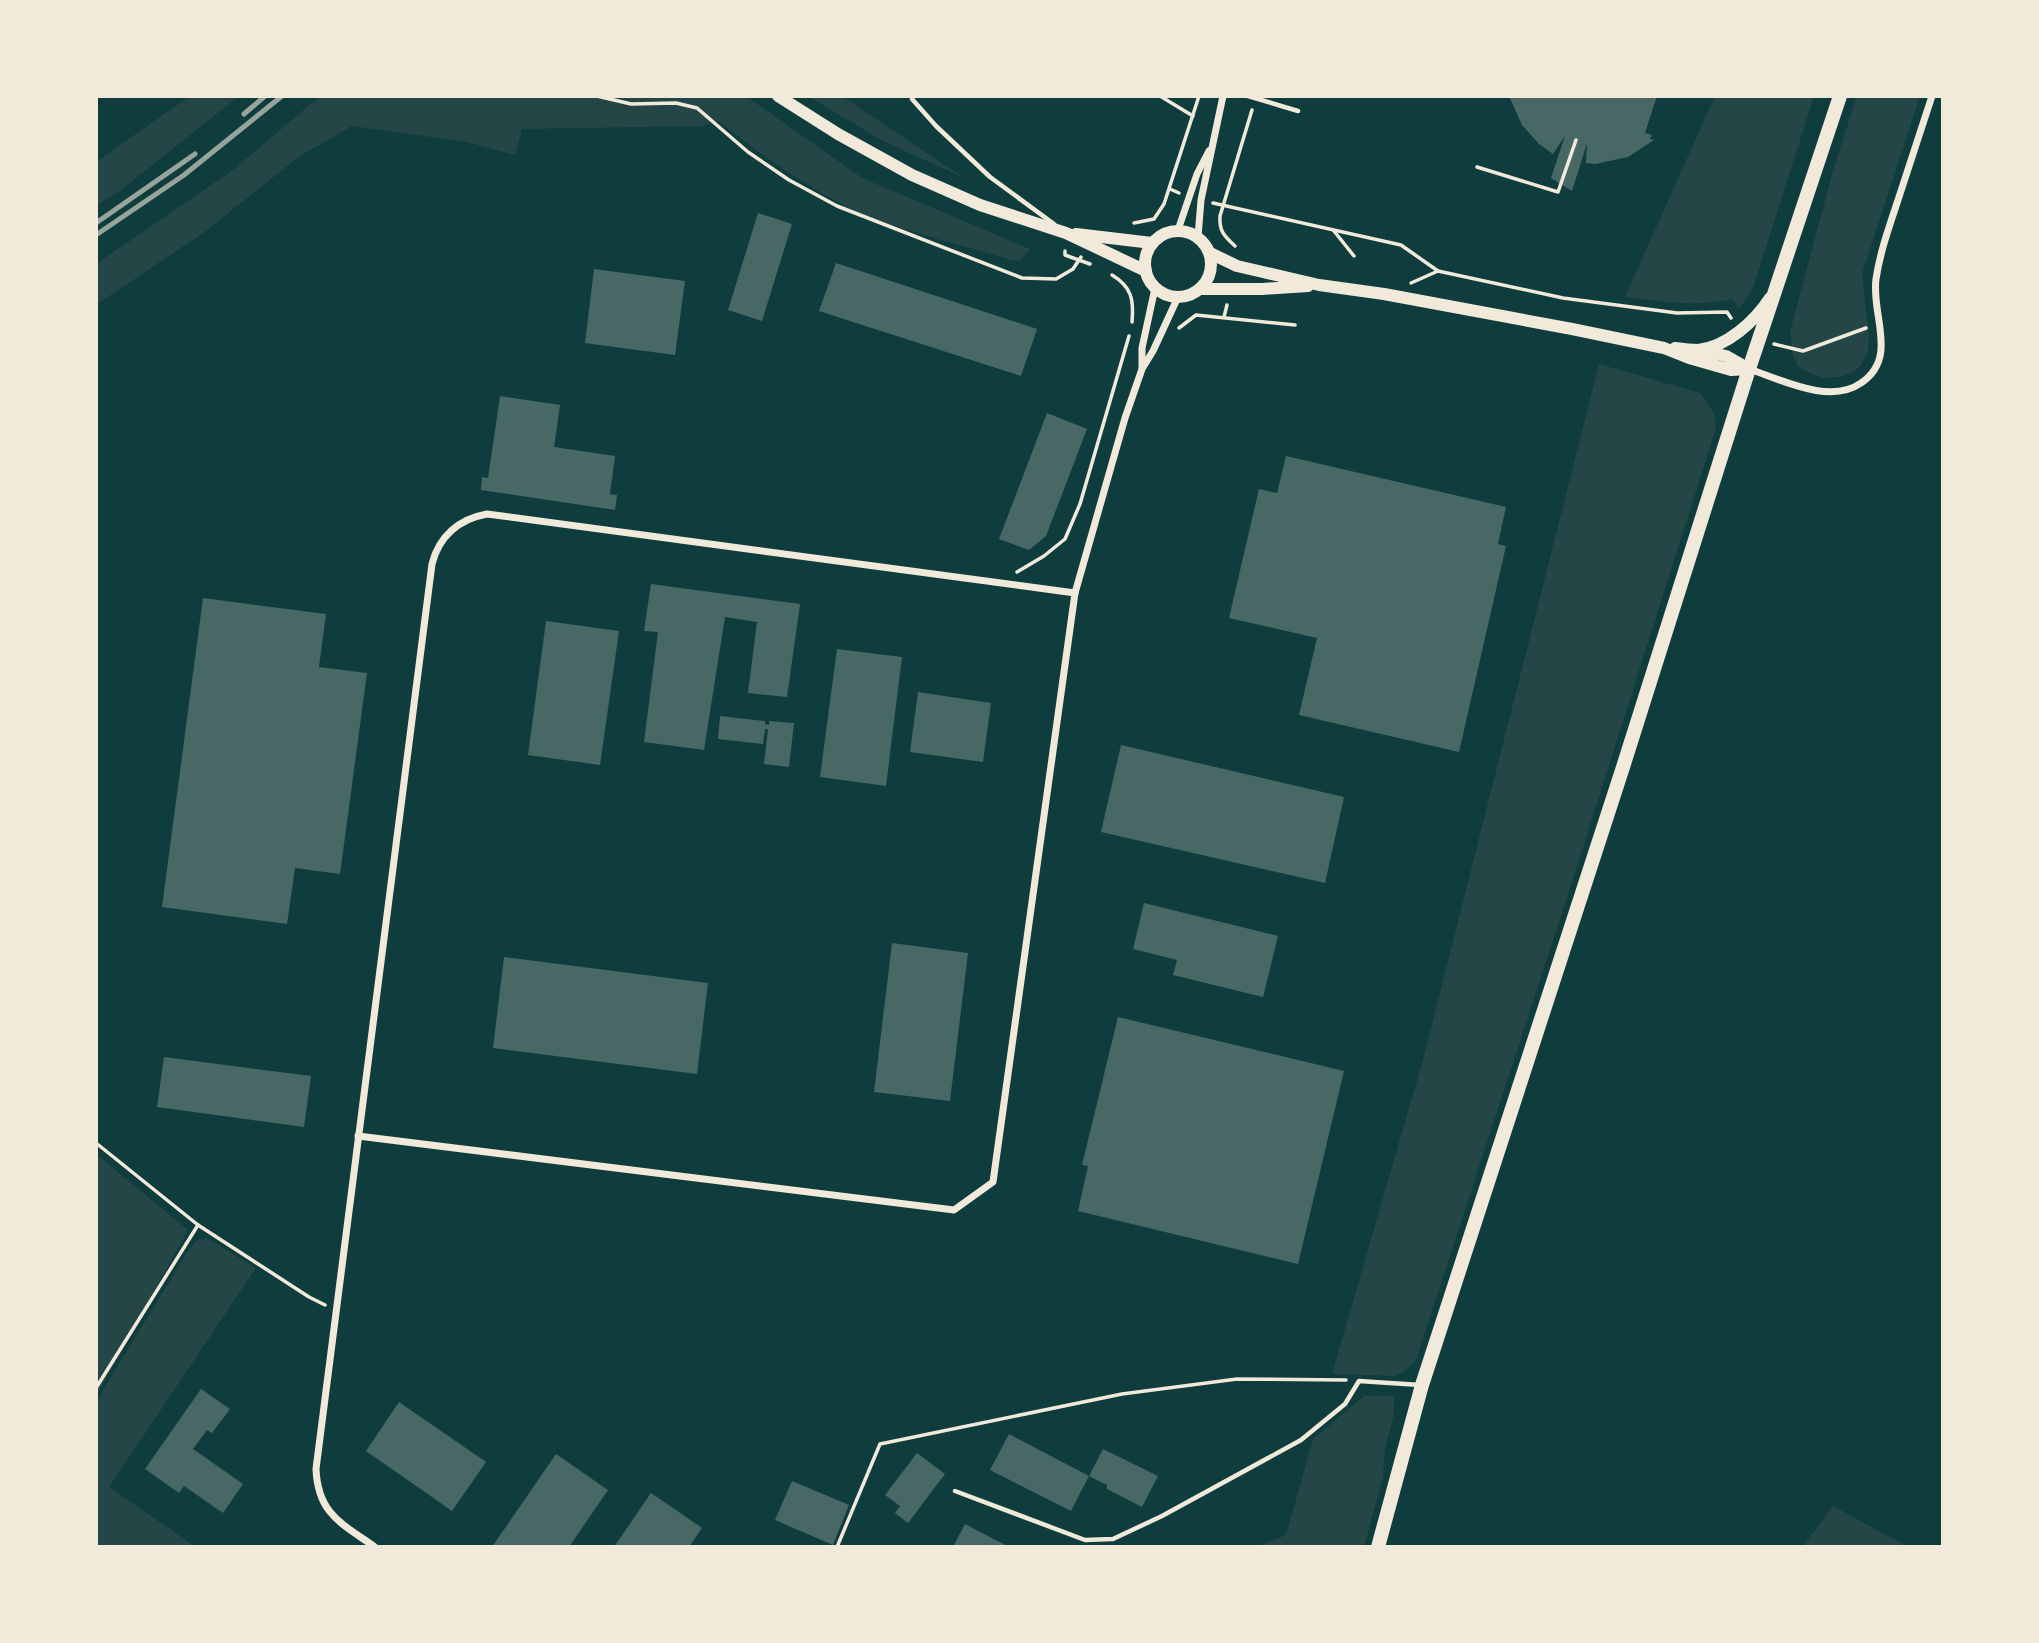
<svg xmlns="http://www.w3.org/2000/svg" width="2039" height="1643" viewBox="0 0 2039 1643" font-family="'Alegreya Sans',sans-serif">
  <rect width="100%" height="100%" fill="#0f3d3e"/>
  <g fill="#244646">
    <polygon points="190,96 239,96 121,190 96,206 96,162"/>
    <path d="M320,96H746L862,178L1030,249L1020,261L1011,260C965,246 918,235 873,218C818,197 764,157 719,121L703,126L522,129L515,155L467,142L352,126L300,156L203,233L96,305V264L233,170Z"/>
    <polygon points="808,96 842,96 964,178 881,140"/>
    <path d="M1715,96H1814L1753,288L1739,309L1733,299C1692,307 1666,302 1625,297Z"/>
    <polygon points="1857,96 1920,96 1862,274 1869,335 1868,351 1861,365 1852,373 1839,377 1824,378 1808,372 1798,366 1793,356 1790,332 1834,167"/>
    <polygon points="1599,364 1700,393 1714,413 1716,428 1572,882 1416,1360 1405,1371 1396,1376 1332,1374 1423,1060"/>
    <polygon points="96,1154 188,1230 96,1396"/>
    <polygon points="207,1238 256,1268 109,1487 196,1547 96,1547 96,1402 186,1254 197,1240"/>
    <polygon points="1364,1396 1394,1396 1394,1413 1385,1450 1383,1477 1364,1547 1256,1547 1286,1535 1313,1439"/>
    <polygon points="1833,1506 1908,1547 1802,1547"/>
  </g>
  <g fill="#486865">
    <polygon points="1509,96 1657,96 1645,133 1652,135 1650,139 1654,140 1628,157 1595,164 1586,163 1587,143 1572,191 1551,178 1565,136 1553,154 1539,144 1522,125"/>
    <polygon points="758,213 792,224 762,321 728,310"/>
    <polygon points="836,263 1037,329 1021,376 819,311"/>
    <polygon points="594,269 685,281 675,355 585,343"/>
    <polygon points="500,396 560,405 554,447 615,456 610,494 617,495 615,510 481,490 482,477 488,478"/>
    <polygon points="1047,413 1087,429 1046,536 1029,550 999,539"/>
    <polygon points="1286,456 1506,507 1498,544 1506,546 1459,752 1299,715 1317,638 1229,618 1259,489 1277,493"/>
    <polygon points="651,584 800,604 787,697 748,693 757,622 725,617 704,750 644,742 658,632 644,631"/>
    <polygon points="203,598 326,614 319,667 367,673 340,874 295,868 287,924 162,907"/>
    <polygon points="546,621 619,631 600,765 528,755"/>
    <polygon points="837,649 902,657 886,786 820,777"/>
    <polygon points="918,692 991,703 983,762 910,752"/>
    <polygon points="720,716 765,721 765,724 769,725 769,721 794,723 789,767 764,764 768,729 765,729 763,744 718,739"/>
    <polygon points="1121,745 1344,797 1325,883 1101,832"/>
    <polygon points="1144,903 1278,936 1263,997 1173,975 1177,960 1133,949"/>
    <polygon points="892,943 968,953 950,1101 874,1092"/>
    <polygon points="504,957 708,983 697,1074 493,1048"/>
    <polygon points="1118,1017 1344,1071 1298,1264 1078,1211 1088,1166 1082,1165"/>
    <polygon points="164,1057 311,1076 304,1127 157,1107"/>
    <polygon points="201,1389 230,1409 212,1433 207,1430 193,1449 243,1484 223,1513 184,1486 179,1493 145,1469"/>
    <polygon points="399,1402 486,1462 452,1511 366,1451"/>
    <polygon points="1009,1434 1089,1476 1103,1449 1158,1476 1142,1507 1107,1489 1107,1485 1089,1476 1071,1511 990,1470"/>
    <polygon points="917,1453 945,1474 908,1523 895,1513 900,1506 885,1495"/>
    <polygon points="556,1454 608,1490 569,1547 492,1547"/>
    <polygon points="792,1481 849,1505 833,1545 775,1520"/>
    <polygon points="651,1493 702,1528 689,1547 614,1547"/>
    <polygon points="965,1524 1009,1547 953,1547"/>
  </g>
  <g fill="none" stroke-linecap="round" stroke-linejoin="round">
    <g stroke="#f1e9da" stroke-width="3.5">
      <polyline points="597,96 631,104 676,103 697,108 748,152 789,180 837,206 1022,278 1056,279 1073,269 1081,257"/>
      <polyline points="1160,96 1193,116"/>
      <polyline points="1477,167 1558,192 1576,140"/>
      <polyline points="1170,189 1179,193"/>
      <polyline points="1213,203 1401,245 1438,271 1563,298 1677,313 1727,312 1731,318"/>
      <polyline points="1134,223 1154,219 1164,204 1199,96"/>
      <polyline points="1334,231 1354,256"/>
      <path d="M1235,246C1224,236 1219,231 1220,216L1252,110"/>
      <polyline points="1065,251 1065,255 1090,264"/>
      <path d="M1112,275C1132,287 1134,300 1132,322"/>
      <polyline points="1411,283 1438,271"/>
      <polyline points="1224,317 1227,305"/>
      <polyline points="1179,328 1196,315 1295,325"/>
      <polyline points="1774,344 1803,351 1866,328"/>
      <polyline points="1017,572 1044,556 1065,539 1080,504 1129,336"/>
      <polyline points="96,1143 198,1225 309,1297 325,1305"/>
      <polyline points="96,1388 198,1225"/>
      <polyline points="837,1547 880,1444 1122,1394 1237,1379 1346,1380"/>
    </g>
    <g stroke="#f1e9da" stroke-width="4.5">
      <polyline points="912,96 912,99 936,126 990,177 1054,224"/>
      <polyline points="1248,96 1298,111"/>
      <polyline points="955,1491 1085,1540 1113,1539 1162,1516 1301,1440 1345,1404 1359,1381 1420,1385"/>
    </g>
    <g stroke="#f1e9da" stroke-width="7">
      <polyline points="1178,230 1197,174 1209,151"/>
      <polyline points="1198,237 1201,200 1223,96"/>
      <polyline points="1142,368 1142,348 1155,288"/>
      <path d="M1749,369C1782,380 1830,405 1861,383C1899,357 1871,316 1876,279C1880,252 1890,224 1899,197C1910,164 1921,130 1932,96"/>
      <polyline points="358,1136 954,1210 993,1182 1075,593 1125,418 1142,369 1153,351 1178,297"/>
      <path d="M375,1547C341,1523 318,1514 316,1469L432,564C439,536 459,519 487,514L1075,593"/>
    </g>
    <g stroke="#f1e9da" stroke-width="12">
      <polyline points="778,96 838,134 912,175 980,205 1066,233 1146,271"/>
      <circle cx="1178" cy="264" r="33"/>
      <polyline points="1076,234 1152,243"/>
      <polyline points="1210,253 1237,266 1319,285 1384,294 1572,329 1664,348 1689,358 1731,370 1749,369"/>
      <polyline points="1200,289 1262,289 1308,286"/>
      <path d="M1675,348C1682,349 1690,350 1698,350C1727,347 1755,321 1770,298"/>
      <polyline points="1699,350 1726,356 1749,369"/>
    </g>
    <polyline stroke="#f1e9da" stroke-width="14" points="1378,1547 1422,1385 1624,764 1749,369 1840,96"/>
    <g stroke="#97a49c" stroke-width="5">
      <polyline points="244,114 265,96"/>
      <polyline points="96,223 195,154"/>
      <polyline points="96,235 184,175 282,96"/>
    </g>
  </g>
  <rect width="2039" height="1643" fill="none" stroke="#f1e9da" stroke-width="196"/>
</svg>
